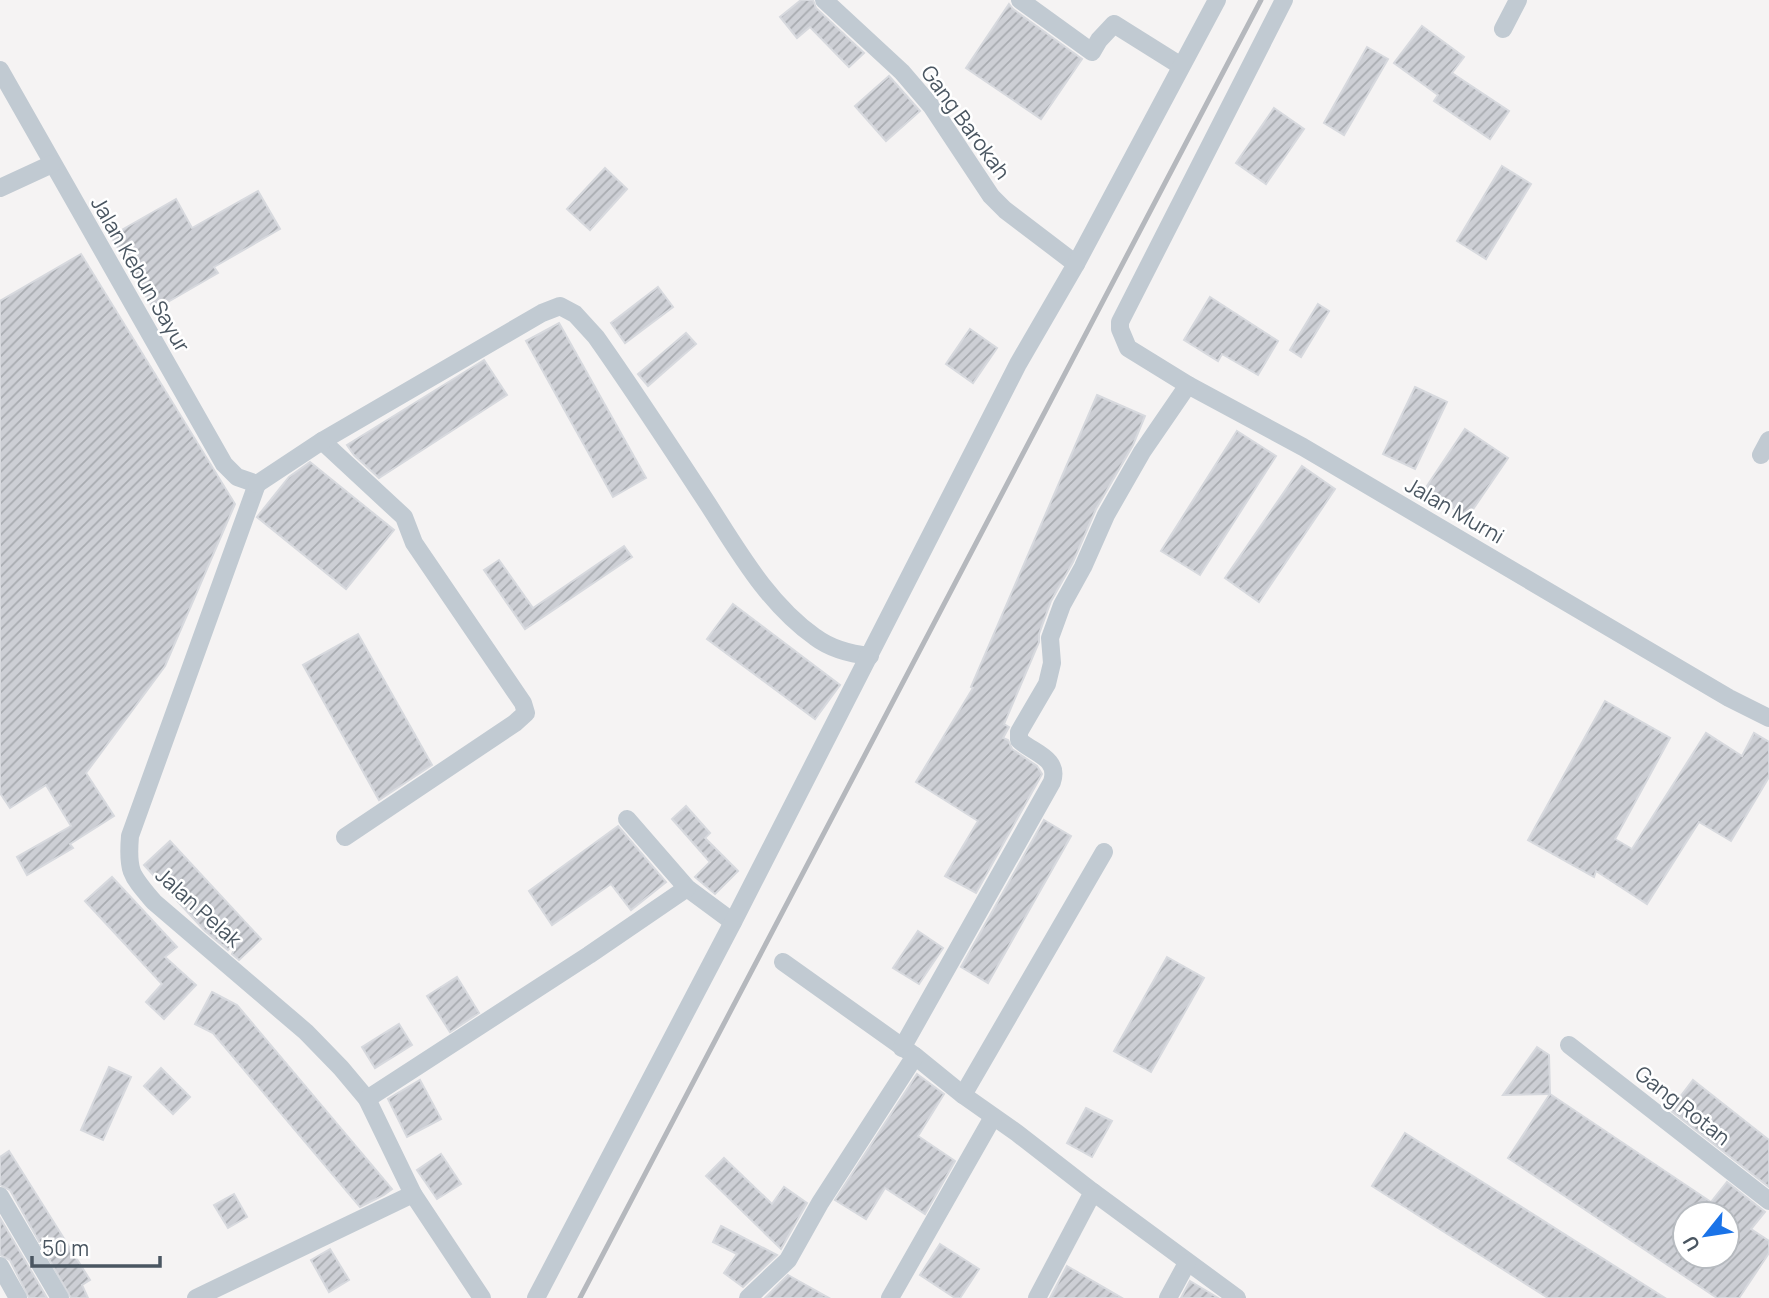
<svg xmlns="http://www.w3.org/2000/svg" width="1769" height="1298" viewBox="0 0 1769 1298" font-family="Manrope,sans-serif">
  <defs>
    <pattern id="building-hatch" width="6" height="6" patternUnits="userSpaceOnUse" patternTransform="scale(1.75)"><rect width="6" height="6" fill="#cdcfd5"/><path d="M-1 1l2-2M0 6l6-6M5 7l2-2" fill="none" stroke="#a8abb0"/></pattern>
  </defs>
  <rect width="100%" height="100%" fill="#f5f3f3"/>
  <g fill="url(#building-hatch)" stroke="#d7d9de" stroke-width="2" fill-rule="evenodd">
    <polygon points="801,0 813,0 816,8 864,53 849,67 810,27 797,38 780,17"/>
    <polygon points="1009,4 1013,9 1082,59 1041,119 966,68"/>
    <polygon points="1422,26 1464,57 1452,73 1509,111 1490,139 1434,101 1438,95 1394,63"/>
    <polygon points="1367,47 1388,59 1344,135 1324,123"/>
    <polygon points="889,76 920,111 886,141 855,106"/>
    <polygon points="1274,108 1304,129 1266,184 1236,163"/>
    <polygon points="1502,166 1531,184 1486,259 1457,241"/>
    <polygon points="605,168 627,189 590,230 567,209"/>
    <polygon points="258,191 280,229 214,267 218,273 154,310 111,236 176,199 192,228"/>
    <polygon points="81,254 235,504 165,666 86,773 114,816 70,844 73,848 27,875 17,857 71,826 46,785 10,808 0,793 0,301"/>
    <polygon points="658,287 673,307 625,343 611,323"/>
    <polygon points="1210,297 1278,341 1258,375 1222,354 1218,361 1184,340"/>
    <polygon points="1318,304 1329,311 1301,357 1290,350"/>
    <polygon points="559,323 646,478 613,497 526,341"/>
    <polygon points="970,329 997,348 973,383 946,364"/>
    <polygon points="686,333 696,344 648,386 638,374"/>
    <polygon points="484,360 507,395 379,478 354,455 347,445"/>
    <polygon points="1415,387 1447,402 1415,469 1383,454"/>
    <polygon points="1097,395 1145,416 1133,445 1096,509 1073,562 1051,601 1039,634 1039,642 1004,724 1009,727 1003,738 1008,740 1012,749 1037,766 1042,774 976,893 945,876 978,821 916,782 973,688 971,687"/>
    <polygon points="1465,429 1508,458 1467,518 1425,489"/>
    <polygon points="1237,431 1276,456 1200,575 1161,551"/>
    <polygon points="310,462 394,530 346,589 257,517 289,477"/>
    <polygon points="1302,466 1335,489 1259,602 1225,578"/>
    <polygon points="624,546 632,557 525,629 484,570 499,560 533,608"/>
    <polygon points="733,604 840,685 815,719 707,639"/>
    <polygon points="358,634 432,765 379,800 303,665"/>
    <polygon points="1605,701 1670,738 1615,839 1632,849 1706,733 1742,756 1754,733 1769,742 1769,777 1731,841 1699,822 1647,904 1596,871 1594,877 1528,840"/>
    <polygon points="686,806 710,833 705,838 738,871 715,894 695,877 710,862 672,819"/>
    <polygon points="1044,820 1071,836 988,983 961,967"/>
    <polygon points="618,826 666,882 631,910 611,884 552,925 529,891"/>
    <polygon points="170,841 261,939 239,960 232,954 238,942 236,941 228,950 205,931 144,865"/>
    <polygon points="112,877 177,947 165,957 196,985 164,1019 146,1002 162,984 85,901"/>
    <polygon points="918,931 943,948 919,984 893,968"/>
    <polygon points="1167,957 1204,978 1151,1072 1114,1051"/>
    <polygon points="457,977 479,1013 450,1032 427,996"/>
    <polygon points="212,992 237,1005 392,1189 384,1195 360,1207 213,1033 195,1024"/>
    <polygon points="399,1024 412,1045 375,1068 362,1047"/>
    <polygon points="1537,1047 1549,1055 1550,1094 1503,1095"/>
    <polygon points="109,1067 131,1077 103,1140 81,1130"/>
    <polygon points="161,1068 190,1097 173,1114 144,1086"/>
    <polygon points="917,1074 944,1094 918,1136 955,1161 925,1214 885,1188 866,1219 835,1200"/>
    <polygon points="420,1080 441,1119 407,1137 388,1099"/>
    <polygon points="1693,1080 1769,1140 1769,1187 1670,1110"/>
    <path d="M1550,1094L1711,1202L1727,1182L1765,1212L1751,1229L1769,1241V1253L1739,1298H1717L1508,1158ZM1685,1214H1727V1256H1685Z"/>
    <polygon points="1086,1108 1112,1121 1092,1157 1067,1143"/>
    <polygon points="1405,1133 1665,1298 1548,1298 1372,1186"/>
    <polygon points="9,1151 90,1280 82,1285 88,1298 71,1298 10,1190 0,1185 0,1157"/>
    <polygon points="441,1154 461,1184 437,1199 417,1170"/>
    <polygon points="724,1158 772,1204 784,1187 807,1203 781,1249 706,1176"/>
    <polygon points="234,1194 247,1217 228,1228 214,1205"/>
    <polygon points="0,1218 47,1298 29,1298 10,1260 0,1255"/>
    <polygon points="721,1226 777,1255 743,1287 724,1273 737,1254 713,1242"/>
    <polygon points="940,1244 979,1269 960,1298 955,1298 920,1275"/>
    <polygon points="330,1249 349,1280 329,1292 311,1260"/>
    <polygon points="1067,1266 1122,1298 1050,1298"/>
    <polygon points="788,1275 829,1298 765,1298"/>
    <polygon points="1190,1281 1215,1296 1218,1298 1181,1298"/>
  </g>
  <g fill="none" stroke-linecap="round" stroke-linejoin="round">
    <g stroke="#c1cad2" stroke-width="18">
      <polyline points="824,0 902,72 932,107 991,196 1005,210 1076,264"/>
      <polyline points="1020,0 1092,52 1099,40 1114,24 1181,66"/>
      <polyline points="1284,0 1120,322 1120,329 1128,348 1188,385 1303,447 1729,698 1769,718"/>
      <polyline points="1503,29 1518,0"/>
      <polyline points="0,70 224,464 237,477 257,484"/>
      <polyline points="0,188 52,164"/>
      <polyline points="322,441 404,517 414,543 523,703 526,713 515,723 345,837"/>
      <polyline points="1761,455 1769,440"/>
      <path d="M257,484L130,836C127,872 131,875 154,902L306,1032L341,1068L367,1099L413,1194L482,1298"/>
      <path d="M257,484L322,441L542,313L560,306L575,314L596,337C632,388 666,440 700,492C734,543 764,601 815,637C831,649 851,654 870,656"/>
      <polyline points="627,819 687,888 733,922"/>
      <polyline points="783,962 915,1056 963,1095 1017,1133 1093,1192 1237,1298"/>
      <polyline points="1569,1045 1769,1201"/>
      <path d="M902,1048L1052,782C1060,758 1033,753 1019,740V732L1047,684L1052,663L1050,638L1062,605L1083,567L1106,515L1142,452L1188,385"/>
      <polyline points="963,1095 1104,852"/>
      <polyline points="367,1099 589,955 687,888"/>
      <polyline points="0,1196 60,1298"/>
      <polyline points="0,1266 18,1298"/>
      <polyline points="196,1298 413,1194"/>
      <polyline points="536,1298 733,922 1018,364 1076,264 1217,0"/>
      <polyline points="748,1298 788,1260 820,1203 915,1056"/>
      <polyline points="890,1298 993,1117"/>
      <polyline points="1037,1298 1093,1192"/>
      <polyline points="1168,1298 1187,1263"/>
    </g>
    <polyline stroke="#b5b8bd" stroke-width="5" points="580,1298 1261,0"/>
  </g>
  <g text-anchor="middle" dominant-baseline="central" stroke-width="5" stroke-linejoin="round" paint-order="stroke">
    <g font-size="21" fill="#4a5661" stroke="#fff">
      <text transform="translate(966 122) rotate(54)">Gang Barokah</text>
      <text transform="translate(141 274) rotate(60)">Jalan Kebun Sayur</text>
      <text transform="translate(1455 510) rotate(30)">Jalan Murni</text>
      <text transform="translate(199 907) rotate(42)">Jalan Pelak</text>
      <text transform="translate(1683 1105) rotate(38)">Gang Rotan</text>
    </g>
  </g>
  <g transform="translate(1706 1235) rotate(240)"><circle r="33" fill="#ffffff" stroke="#b7bbc0" stroke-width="2"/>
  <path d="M0-5L12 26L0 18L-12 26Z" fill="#1a73e8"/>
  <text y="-10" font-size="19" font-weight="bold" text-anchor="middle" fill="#4a5661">U</text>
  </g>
  <path d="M32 1256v10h128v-10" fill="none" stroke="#4a5661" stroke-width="3.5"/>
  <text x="42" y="1256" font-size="21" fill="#4a5661" stroke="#ffffff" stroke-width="5" paint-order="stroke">50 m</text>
</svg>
